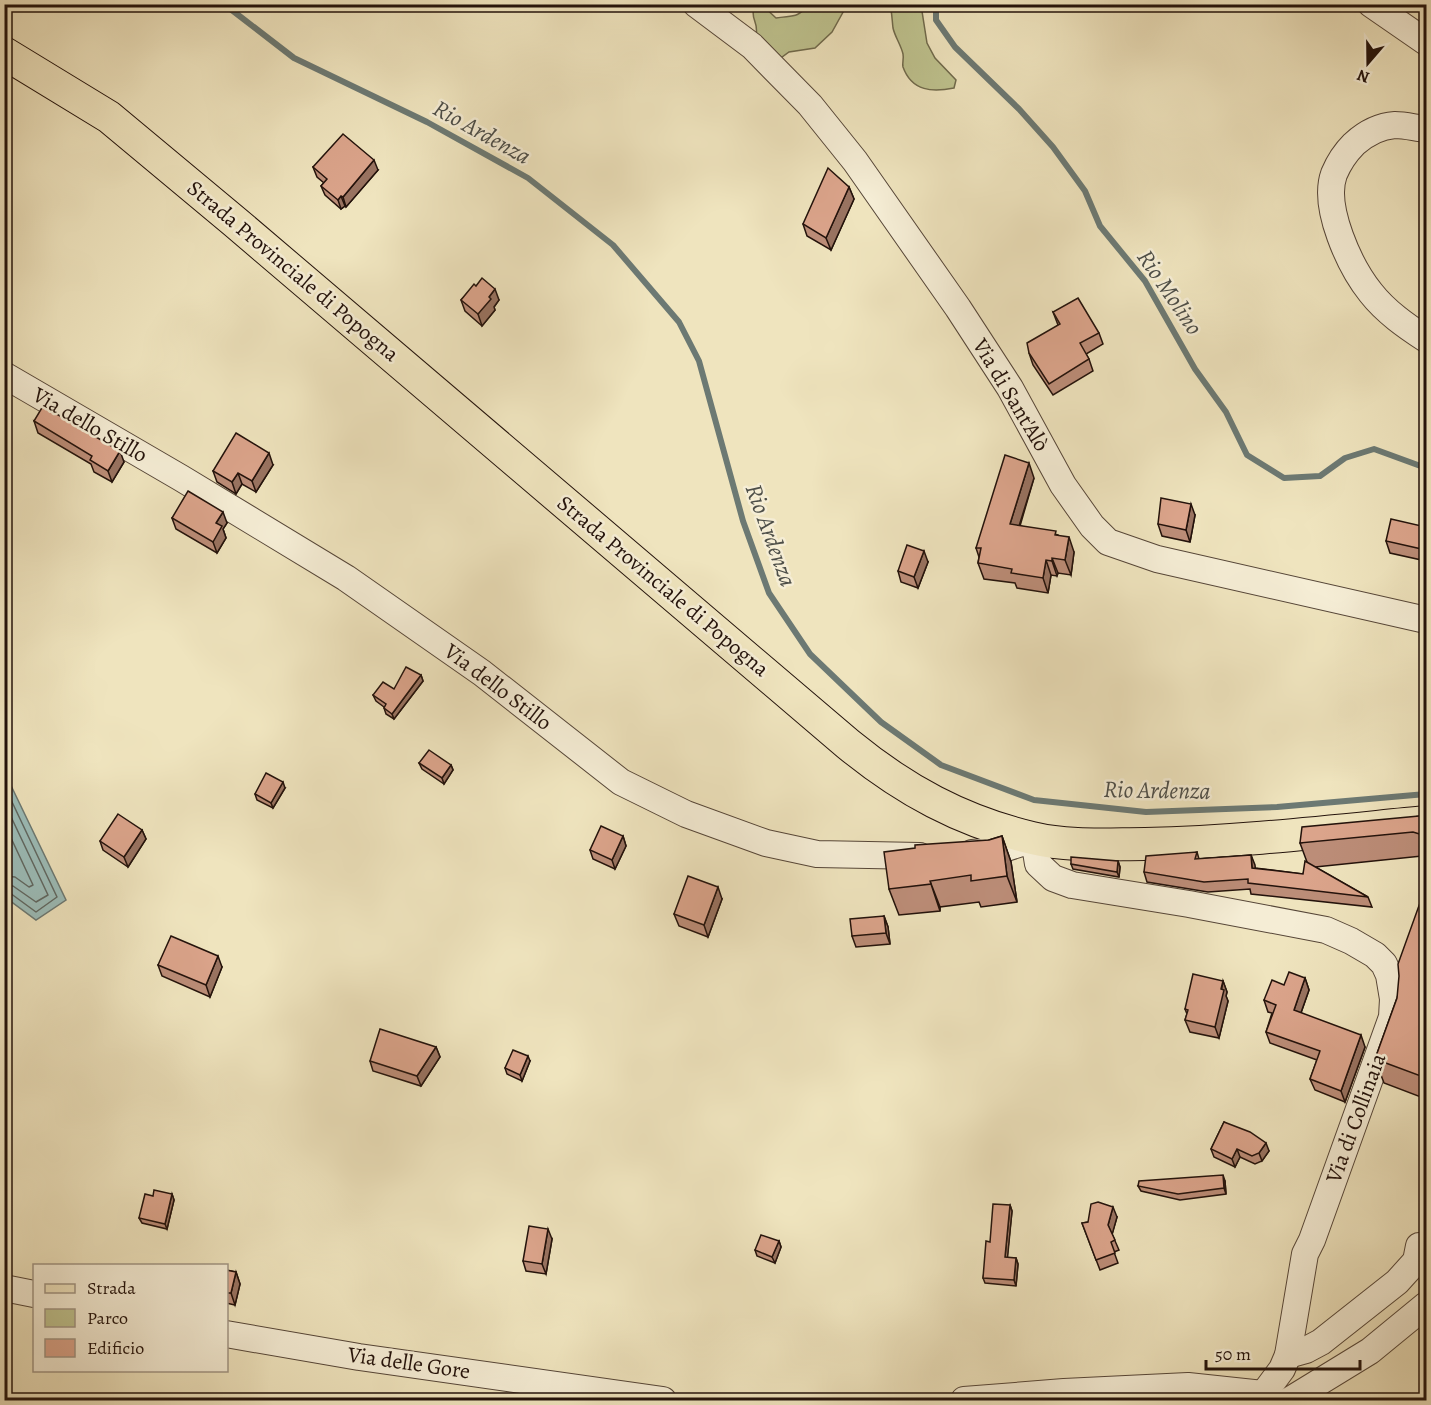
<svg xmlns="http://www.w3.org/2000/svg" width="1431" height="1405" viewBox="0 0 1431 1405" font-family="Alegreya,serif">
  <rect width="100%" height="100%" fill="#efe4be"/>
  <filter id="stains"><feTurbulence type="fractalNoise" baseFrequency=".00333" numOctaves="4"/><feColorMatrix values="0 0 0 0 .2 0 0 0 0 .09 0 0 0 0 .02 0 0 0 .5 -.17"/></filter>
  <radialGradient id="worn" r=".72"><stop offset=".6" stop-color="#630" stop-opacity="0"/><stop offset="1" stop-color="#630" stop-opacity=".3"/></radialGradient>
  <g fill="#bec28e" stroke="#706a4c" stroke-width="1.5">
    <path d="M762,5L776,18C793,15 796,19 809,5H847L832,32L815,48L789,52L778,60L756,36C759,21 750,20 754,7Z"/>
    <path d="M890,5H921L927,43L935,58L956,80L954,88C933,92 912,92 903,67C902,63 904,59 903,54C901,45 895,37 893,28C892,20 892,12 890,5Z"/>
  </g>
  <polygon fill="#9cbdb9" stroke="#6c7973" stroke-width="1.5" points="4,771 66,900 36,920 5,897"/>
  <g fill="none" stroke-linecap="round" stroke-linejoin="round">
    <g stroke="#606862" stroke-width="1.5">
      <polyline points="4,785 57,897 36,912 10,893 4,892"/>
      <polyline points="4,802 48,895 36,902 13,886 4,885"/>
      <polyline points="4,823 33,885 29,887 15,877 4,876"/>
    </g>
    <g stroke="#6c7973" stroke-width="6">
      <polyline points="224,4 294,58 427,122 528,178 613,245 679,322 699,361 743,521 769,593 810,654 881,722 941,765 1034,800 1146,812 1277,807 1426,794"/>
      <polyline points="936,4 936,20 955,47 1019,109 1053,147 1085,191 1100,226 1145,281 1195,369 1226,412 1247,455 1284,478 1320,476 1345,458 1374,449 1426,468"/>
    </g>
    <defs>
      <g id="minor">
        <polyline points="696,4 752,46 810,105 855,161 958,308 1010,388 1063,485 1092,526 1108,542 1157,559 1426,620"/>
        <polyline points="1371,4 1426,42"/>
        <path d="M1426,129C1416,128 1405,125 1395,125C1380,126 1365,134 1354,144C1345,153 1339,162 1334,174C1322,207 1350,267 1371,293C1386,312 1406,326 1426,339"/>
        <polyline points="4,375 181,478 346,578 482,673 621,782 686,814 766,843 817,854 920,856"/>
        <polyline points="972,853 997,851 1034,839 1038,864 1053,878 1072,885 1189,904 1326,930 1351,941 1375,955 1384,964 1389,975 1393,999 1392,1017 1312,1240 1305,1254 1288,1355 1282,1369 1259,1400"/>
        <polyline points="4,1288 34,1294"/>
        <polyline points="226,1334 359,1357 663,1400"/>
        <polyline points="1288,1355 1306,1350 1321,1342 1397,1282 1416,1261 1419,1246"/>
        <polyline points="964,1400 1064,1392 1188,1386 1263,1394"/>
        <polyline points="1290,1400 1370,1351 1426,1305"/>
      </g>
      <path id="major" d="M4,53L109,117L235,222L848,744C904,790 961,821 1032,838C1069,847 1108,844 1145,844C1239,842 1333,831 1426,822"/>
    </defs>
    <use href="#minor" stroke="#564638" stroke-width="28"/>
    <use href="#major" stroke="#23120b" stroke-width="34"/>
    <use href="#minor" stroke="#f5edd5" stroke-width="26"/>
    <use href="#major" stroke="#efe4be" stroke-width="32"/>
  </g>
  <g fill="#bc8d78" stroke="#23120b" stroke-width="1.5">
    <polygon points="313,167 378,170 346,207 345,206 341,209 325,195 321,186 324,183 317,177"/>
    <polygon points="849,187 854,199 831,250 807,236 803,224"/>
    <polygon points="476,286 499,300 494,307 495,310 482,326 465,311 461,300"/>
    <polygon points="1053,312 1099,333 1103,344 1086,354 1089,359 1093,371 1053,395 1033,365 1029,353 1058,325"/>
    <polygon points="34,421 124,462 112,482 94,472 91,464 38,433"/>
    <polygon points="273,465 256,492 242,484 236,494 217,482 213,471"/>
    <polygon points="1034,478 1020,526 1058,535 1074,552 1071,575 1058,573 1057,576 1051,575 1048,593 1017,588 1015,583 984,579 978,563 979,557 976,548"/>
    <polygon points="1195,515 1190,542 1162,536 1158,524"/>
    <polygon points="172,518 227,523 223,529 226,538 217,553 176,529"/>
    <polygon points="1426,527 1426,561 1390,553 1386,541"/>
    <polygon points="928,562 918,588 901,582 898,571"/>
    <polygon points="421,675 423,681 394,719 386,714 384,708 384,707 376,701 373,695 394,689"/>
    <polygon points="419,763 451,765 453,770 444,784 422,769"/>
    <polygon points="285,788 273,808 257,800 255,794"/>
    <polygon points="1426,813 1426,857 1422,856 1315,867 1368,897 1372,907 1251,894 1250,889 1208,892 1147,882 1144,872 1197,852 1199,859 1251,855 1255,868 1303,874 1307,862 1300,843 1419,816"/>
    <polygon points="142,830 146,839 128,867 103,850 100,841"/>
    <polygon points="623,836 626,846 615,869 593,859 590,850"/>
    <polygon points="1002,836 1011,862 1017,902 981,907 979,902 940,907 940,911 899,915 889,889 989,840"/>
    <polygon points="1118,861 1120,867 1119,877 1073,869 1071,864"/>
    <polygon points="722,899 708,937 679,926 674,914"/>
    <polygon points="1426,903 1426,1099 1384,1083 1375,1059 1397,998"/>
    <polygon points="884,916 888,927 890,944 856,947 852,936"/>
    <polygon points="158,965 222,967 210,997 162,976"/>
    <polygon points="1305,978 1309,990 1301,1013 1365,1047 1345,1102 1315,1090 1310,1079 1317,1060 1270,1043 1266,1032 1272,1013 1268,1012 1264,1000 1284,985"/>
    <polygon points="1223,981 1227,992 1226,996 1228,1001 1219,1038 1190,1032 1185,1020 1187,1014 1185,1009"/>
    <polygon points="436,1047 440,1057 421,1086 373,1071 370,1061"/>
    <polygon points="530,1061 522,1081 507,1074 505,1068"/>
    <polygon points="1224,1122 1269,1151 1262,1161 1255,1164 1240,1157 1235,1167 1214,1157 1211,1149"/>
    <polygon points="1225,1181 1226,1194 1180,1200 1141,1191 1138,1186"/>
    <polygon points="172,1194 174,1200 167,1229 142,1223 139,1218 153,1196"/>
    <polygon points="1010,1205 1012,1211 1007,1258 1016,1258 1018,1264 1016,1286 985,1283 983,1278 990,1242"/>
    <polygon points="1117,1217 1112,1234 1119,1250 1114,1252 1118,1263 1100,1270 1082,1223"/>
    <polygon points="552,1239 546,1274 526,1271 523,1261"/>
    <polygon points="779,1241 781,1247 775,1263 757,1256 755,1250"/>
    <polygon points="226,1270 236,1272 240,1284 235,1305 226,1303"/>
  </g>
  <g fill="#997361" stroke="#23120b" stroke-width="1.5">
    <polygon points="374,160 378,170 346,207 343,197"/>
    <polygon points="849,187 854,199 831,250 826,238"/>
    <polygon points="341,196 345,206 341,209 338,200"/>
    <polygon points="495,289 499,300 494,307 495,310 482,326 478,314 489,297"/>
    <polygon points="120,451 124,462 112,482 108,471"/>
    <polygon points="269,453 273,465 256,492 252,481"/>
    <polygon points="1029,463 1034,478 1015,539 1010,524"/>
    <polygon points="238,473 242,484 236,494 232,482"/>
    <polygon points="1191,504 1195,515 1190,542 1186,530"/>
    <polygon points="223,512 227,523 223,529 226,538 217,553 213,542 216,523"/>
    <polygon points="1069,537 1074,552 1071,575 1065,560"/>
    <polygon points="924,551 928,562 918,588 914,577"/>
    <polygon points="1052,558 1058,573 1057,576 1052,561"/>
    <polygon points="1046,560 1051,575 1048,593 1043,578"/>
    <polygon points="421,675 423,681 394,719 392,714"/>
    <polygon points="451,765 453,770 444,784 442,778"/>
    <polygon points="283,782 285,788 273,808 271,803"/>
    <polygon points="142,830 146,839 128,867 124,857"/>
    <polygon points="623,836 626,846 615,869 612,860"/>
    <polygon points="1002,836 1011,862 1017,902 1007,876"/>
    <polygon points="1251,855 1255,865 1256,878 1252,868"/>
    <polygon points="1118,861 1120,867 1119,877 1117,872"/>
    <polygon points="930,881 940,907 940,911"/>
    <polygon points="718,887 722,899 708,937 704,925"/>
    <polygon points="884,916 888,927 890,944 886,933"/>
    <polygon points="218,956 222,967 210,997 206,985"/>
    <polygon points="1305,978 1309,990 1298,1021 1294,1010"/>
    <polygon points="1223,981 1227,992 1226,996 1228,1001 1219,1038 1215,1027"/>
    <polygon points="1361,1035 1365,1047 1345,1102 1341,1091"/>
    <polygon points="436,1047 440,1057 421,1086 417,1076"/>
    <polygon points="528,1056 530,1061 522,1081 520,1075"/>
    <polygon points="1266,1143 1269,1151 1262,1161 1259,1153"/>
    <polygon points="1237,1149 1240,1157 1235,1167 1232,1159"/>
    <polygon points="1223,1175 1225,1181 1226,1194 1224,1188"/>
    <polygon points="172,1194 174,1200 167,1229 165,1224"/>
    <polygon points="1010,1205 1012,1211 1007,1263 1005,1257"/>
    <polygon points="1113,1207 1117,1217 1112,1235 1108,1225"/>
    <polygon points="548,1229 552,1239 546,1274 542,1264"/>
    <polygon points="779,1241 781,1247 775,1263 772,1257"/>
    <polygon points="1016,1258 1018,1264 1016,1286 1014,1280"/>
    <polygon points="236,1272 240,1284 235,1305 231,1293"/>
  </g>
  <g fill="#dba48b" stroke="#23120b" stroke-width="1.5">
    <polygon points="343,134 374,160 343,197 341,196 338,200 321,186 327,179 313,167"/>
    <polygon points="828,168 849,187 826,238 803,224"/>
    <polygon points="482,278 495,289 489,297 491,299 478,314 461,300 474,284 476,286"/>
    <polygon points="1078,298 1099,333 1080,343 1089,359 1049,384 1029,353 1027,343 1060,324 1053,312"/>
    <polygon points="43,406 120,451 108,471 90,460 92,456 34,421"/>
    <polygon points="236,433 269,453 252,481 238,473 232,482 213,471"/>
    <polygon points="1005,455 1029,463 1010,524 1056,531 1055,535 1069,537 1065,560 1052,558 1052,561 1046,560 1043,578 1011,573 1012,569 978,563 981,548 976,548"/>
    <polygon points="188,491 223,512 216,523 222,526 213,542 172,518"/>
    <polygon points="1161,498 1191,504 1186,530 1158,524"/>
    <polygon points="1391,519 1426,527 1426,550 1386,541"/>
    <polygon points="907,545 924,551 914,577 898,571"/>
    <polygon points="406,667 421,675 392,714 384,708 386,704 373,695 383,682 394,689"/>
    <polygon points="429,750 451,765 442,778 419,763"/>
    <polygon points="266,773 283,782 271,803 255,794"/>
    <polygon points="1426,813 1426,836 1413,832 1300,843 1302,827 1419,816"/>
    <polygon points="118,814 142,830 124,857 100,841"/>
    <polygon points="601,826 623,836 612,860 590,850"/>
    <polygon points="1002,836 1007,876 971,881 971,875 930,881 931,884 889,889 884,852 915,848 915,845 989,840"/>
    <polygon points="1197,852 1195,859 1251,855 1252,868 1303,874 1305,861 1368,897 1248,883 1248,879 1204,882 1144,872 1146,856"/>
    <polygon points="1071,857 1118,861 1117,872 1071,864"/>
    <polygon points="688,876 718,887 704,925 674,914"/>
    <polygon points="1421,900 1426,903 1426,1025 1424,1033 1426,1034 1426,1078 1375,1059 1397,998 1399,976 1398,964"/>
    <polygon points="884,916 886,933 852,936 850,919"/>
    <polygon points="171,936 218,956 206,985 158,965"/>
    <polygon points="1289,972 1305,978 1294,1010 1361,1035 1341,1091 1310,1079 1320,1051 1266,1032 1276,1005 1264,1000 1272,980 1284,985"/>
    <polygon points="1193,974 1223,981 1221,989 1224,990 1215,1027 1185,1020 1188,1010 1185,1009"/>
    <polygon points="380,1029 436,1047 417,1076 370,1061"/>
    <polygon points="513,1050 528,1056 520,1075 505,1068"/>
    <polygon points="1224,1122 1250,1132 1266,1143 1259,1153 1252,1156 1237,1149 1232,1159 1211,1149"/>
    <polygon points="1223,1175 1224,1188 1178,1194 1138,1186 1139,1181"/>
    <polygon points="154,1190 172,1194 165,1224 139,1218 145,1194 153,1196"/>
    <polygon points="1098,1202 1113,1207 1108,1225 1115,1240 1111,1242 1115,1253 1096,1260 1082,1223 1088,1222 1091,1204"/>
    <polygon points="993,1204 1010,1205 1005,1257 1016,1258 1014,1280 983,1278 986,1241 990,1242"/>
    <polygon points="529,1226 548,1229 542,1264 523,1261"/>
    <polygon points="761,1235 779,1241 772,1257 755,1250"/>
    <polygon points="226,1270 236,1272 231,1293 226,1293"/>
  </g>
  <g text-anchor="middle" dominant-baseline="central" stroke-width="5" stroke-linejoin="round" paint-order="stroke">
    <g font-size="22" fill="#23120b" stroke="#f5edd5">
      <text transform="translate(293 271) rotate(40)">Strada Provinciale di Popogna</text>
      <text transform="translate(1011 395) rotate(59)">Via di Sant'Alò</text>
      <text transform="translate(90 425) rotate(30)">Via dello Stillo</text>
      <text transform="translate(663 586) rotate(40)">Strada Provinciale di Popogna</text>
      <text transform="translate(498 687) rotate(37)">Via dello Stillo</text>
      <text transform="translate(1356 1118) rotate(-70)">Via di Collinaia</text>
      <text transform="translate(409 1363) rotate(8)">Via delle Gore</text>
    </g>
    <g font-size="24" font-style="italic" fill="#4d4e48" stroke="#f5edd5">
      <text transform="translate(482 132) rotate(29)">Rio Ardenza</text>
      <text transform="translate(1170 292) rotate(56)">Rio Molino</text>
      <text transform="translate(771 535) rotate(70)">Rio Ardenza</text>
      <text transform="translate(1157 790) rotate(1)">Rio Ardenza</text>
    </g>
  </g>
  <rect width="1431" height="1405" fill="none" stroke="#efe4be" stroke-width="24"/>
  <rect x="6" y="6" width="1419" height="1393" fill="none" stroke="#23120b" stroke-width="3"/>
  <rect x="12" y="12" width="1407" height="1381" fill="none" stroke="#23120b" stroke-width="1.5"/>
  <rect x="33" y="1264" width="195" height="108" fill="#f5edd5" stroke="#a19584" stroke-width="1.5"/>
  <rect x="45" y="1284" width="30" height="9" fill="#efe4be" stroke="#a19584" stroke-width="1.5"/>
  <text x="87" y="1294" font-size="18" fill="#23120b">Strada</text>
  <rect x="45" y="1309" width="30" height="18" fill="#bec28e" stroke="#a19584" stroke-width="1.5"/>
  <text x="87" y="1324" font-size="18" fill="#23120b">Parco</text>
  <rect x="45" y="1339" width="30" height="18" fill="#dba48b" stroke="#a19584" stroke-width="1.5"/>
  <text x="87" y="1354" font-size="18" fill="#23120b">Edificio</text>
  <g transform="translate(1368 63) rotate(200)" stroke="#f5edd5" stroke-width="4.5" paint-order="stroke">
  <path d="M0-4.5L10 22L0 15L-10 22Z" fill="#23120b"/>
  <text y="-9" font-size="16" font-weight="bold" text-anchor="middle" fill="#23120b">N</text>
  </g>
  <path d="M1206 1360v9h154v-9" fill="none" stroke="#23120b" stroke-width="3"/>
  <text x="1215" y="1360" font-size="18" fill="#23120b" stroke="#f5edd5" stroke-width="4.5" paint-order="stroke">50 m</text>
  <rect width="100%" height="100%" filter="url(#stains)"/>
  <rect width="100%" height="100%" fill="url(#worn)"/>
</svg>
